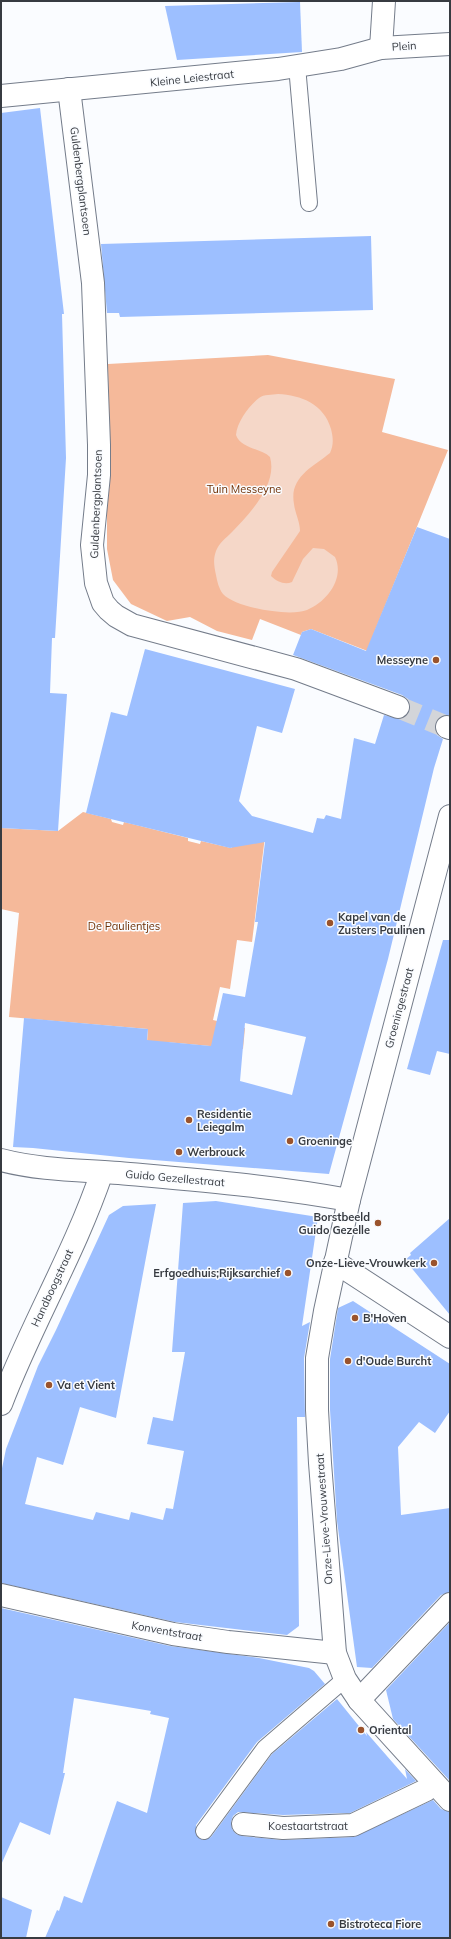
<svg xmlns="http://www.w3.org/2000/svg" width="451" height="1939" viewBox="0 0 451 1939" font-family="Mulish,sans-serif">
  <rect width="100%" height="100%" fill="#fafcff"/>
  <g fill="#f5b99a">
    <polygon points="268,355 395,379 382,432 448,450 374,633 370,652 311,629 302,632 301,635 260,619 252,640 217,631 190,617 167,621 131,604 113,580 107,549 107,507 110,483 108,364"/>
    <polygon points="83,812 111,819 112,822 123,825 124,822 188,838 188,841 200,844 201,841 231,848 267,820 252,942 237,940 230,989 220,987 213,1020 245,1028 243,1049 166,1042 145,1069 148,1029 9,1017 19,913 1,909 1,828 58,831"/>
  </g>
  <path fill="#f5d7c8" d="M278,394C301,395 324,404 331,429C333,437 334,444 330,453C313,467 289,477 294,504C295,513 300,522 300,531L272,572L271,576C277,582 285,585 292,582L303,559L313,548L324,549L335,557C345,578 327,602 307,610C290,617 236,608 223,594C219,589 217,581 216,575C214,566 213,559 216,551C219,543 226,538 232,532C249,514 278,485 270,457C261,448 241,449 236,435C237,422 249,406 259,398C264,394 272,395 278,394Z"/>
  <g fill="#9dbfff" fill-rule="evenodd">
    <polygon points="300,2 302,52 177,60 165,6"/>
    <polygon points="40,108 64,314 62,314 66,458 55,638 52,638 50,693 67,694 58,831 1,828 1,113"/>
    <polygon points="371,236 373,310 120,317 119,313 107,313 101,244"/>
    <path d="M417,527L450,539V715H444L439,717L435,723V730L437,735L443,739L434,768L388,959L329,1174L129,1158L33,1148L13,1147L24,1018L148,1029L147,1040L211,1046L223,993L245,997L258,922H255L265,842L230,848L86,813L111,712L127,716L145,649L295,689L282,733L257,726L239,801L252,816L313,833L317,818L324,819L326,815L341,819L354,738L375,744L384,715L400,719L406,716L410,712V705L408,699L402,695L293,655L302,632L311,629L366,651ZM245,1023L306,1037L292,1095L240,1081Z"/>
    <polygon points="443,940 450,940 450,1054 437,1051 430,1075 407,1069"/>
    <polygon points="216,1201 318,1217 302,1326 310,1322 304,1358 305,1417 297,1417 299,1626 287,1635 175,1622 1,1583 1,1473 6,1449 38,1366 56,1330 109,1215 123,1206 156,1204 116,1418 80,1407 63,1465 37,1457 25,1504 93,1520 96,1512 129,1520 131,1512 163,1520 166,1508 173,1509 184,1451 147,1444 153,1417 173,1421 185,1352 172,1352 183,1203"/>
    <polygon points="450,1218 450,1315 405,1260 411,1255 410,1253"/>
    <polygon points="353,1301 450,1364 450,1411 435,1433 419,1422 398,1447 401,1515 450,1508 450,1592 441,1595 372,1668 357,1667 337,1521 330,1410 330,1359 338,1308"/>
    <polygon points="1,1608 170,1646 259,1658 309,1668 314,1671 325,1684 257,1742 196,1825 196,1835 203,1840 211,1837 272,1754 337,1699 367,1736 366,1732 407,1779 405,1769 416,1781 350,1813 283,1815 238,1812 233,1816 231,1822 232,1829 236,1834 242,1836 282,1840 354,1837 433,1800 441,1809 450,1812 450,1938 45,1938 57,1910 59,1911 64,1896 82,1903 117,1801 147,1813 169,1718 150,1714 151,1711 74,1698 63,1773 65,1773 50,1835 20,1822 1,1865"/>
    <polygon points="450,1622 450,1781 393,1719 386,1690"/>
    <polygon points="1,1897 32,1910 26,1938 1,1938"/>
  </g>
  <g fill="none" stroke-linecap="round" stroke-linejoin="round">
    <polyline stroke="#d3d5d9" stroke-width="22" stroke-dasharray="22 11" stroke-linecap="butt" points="398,707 447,727"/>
    <defs>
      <g id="service">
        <polyline points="297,66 309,203"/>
        <polyline points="204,1831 265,1748 345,1679"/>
      </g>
      <g id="minor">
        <polyline points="381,48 384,1"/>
        <polyline points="69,89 93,283 99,445 99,475 92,545 96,583 103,603 109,610 116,616 132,625 296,669 398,707"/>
        <polyline points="1,96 278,69 341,59 381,48 450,44"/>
        <polyline points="447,727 450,728"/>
        <polyline points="450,816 349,1200 325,1311 317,1358 317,1410 320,1463 335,1653 345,1679 359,1700 450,1800"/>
        <path d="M1,1160C39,1170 80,1170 119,1173C196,1180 273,1186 349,1200"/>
        <polyline points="335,1262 450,1337"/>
        <path d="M1,1404C31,1325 75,1252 102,1172"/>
        <polyline points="1,1595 173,1634 228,1642 335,1653"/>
        <polyline points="359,1700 450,1604"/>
        <polyline points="243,1824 283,1828 353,1825 426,1790 434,1783"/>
      </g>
    </defs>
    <use href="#service" stroke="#747c8a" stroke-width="18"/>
    <use href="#minor" stroke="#747c8a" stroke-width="24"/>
    <use href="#service" stroke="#fff" stroke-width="16"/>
    <use href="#minor" stroke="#fff" stroke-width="22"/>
  </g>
  <g fill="#9a532c" stroke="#fafcff" stroke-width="1.5">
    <circle cx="436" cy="660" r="4"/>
    <circle cx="330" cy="923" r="4"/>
    <circle cx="189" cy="1120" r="4"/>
    <circle cx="290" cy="1141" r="4"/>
    <circle cx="179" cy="1152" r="4"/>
    <circle cx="378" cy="1223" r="4"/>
    <circle cx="434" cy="1263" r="4"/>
    <circle cx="288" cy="1273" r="4"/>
    <circle cx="355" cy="1318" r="4"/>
    <circle cx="348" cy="1361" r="4"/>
    <circle cx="49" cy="1385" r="4"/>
    <circle cx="361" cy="1730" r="4"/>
    <circle cx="331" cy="1924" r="4"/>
  </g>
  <g text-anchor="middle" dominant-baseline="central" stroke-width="3" stroke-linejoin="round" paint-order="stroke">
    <g font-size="11" fill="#373b41" stroke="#fafcff">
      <text transform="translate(404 46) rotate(-4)">Plein</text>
      <text transform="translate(192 78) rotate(-6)">Kleine Leiestraat</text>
      <text transform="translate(81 181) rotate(83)">Guldenbergplantsoen</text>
      <text transform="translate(96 504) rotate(-88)">Guldenbergplantsoen</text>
      <text transform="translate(399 1008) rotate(-75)">Groeningestraat</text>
      <text transform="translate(175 1178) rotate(5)">Guido Gezellestraat</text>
      <text transform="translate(52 1288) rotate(-65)">Handboogstraat</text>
      <text transform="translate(324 1519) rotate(-94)">Onze-Lieve-Vrouwestraat</text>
      <text transform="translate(167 1631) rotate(10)">Konventstraat</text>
      <text x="308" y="1826">Koestaartstraat</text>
    </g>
    <g font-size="11" fill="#6f3005" stroke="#fafcff">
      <text x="244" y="489">Tuin Messeyne</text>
      <text x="124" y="926">De Paulientjes</text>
    </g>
    <g font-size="11" font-weight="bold" fill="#373b41" stroke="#fafcff" text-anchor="start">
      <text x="428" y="660" text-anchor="end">Messeyne</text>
      <text x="338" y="917">Kapel van de<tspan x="338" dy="13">Zusters Paulinen</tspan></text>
      <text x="197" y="1114">Residentie<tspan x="197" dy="13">Leiegalm</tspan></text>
      <text x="298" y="1141">Groeninge</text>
      <text x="187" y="1152">Werbrouck</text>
      <text x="370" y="1217" text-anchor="end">Borstbeeld<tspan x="370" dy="13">Guido Gezelle</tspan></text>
      <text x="426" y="1263" text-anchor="end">Onze-Lieve-Vrouwkerk</text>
      <text x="280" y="1273" text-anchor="end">Erfgoedhuis;Rijksarchief</text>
      <text x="363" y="1318">B'Hoven</text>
      <text x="356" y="1361">d'Oude Burcht</text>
      <text x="57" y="1385">Va et Vient</text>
      <text x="369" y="1730">Oriental</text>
      <text x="339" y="1924">Bistroteca Fiore</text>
    </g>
  </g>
  <rect width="451" height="1939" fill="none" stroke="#373b41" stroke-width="4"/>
</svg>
